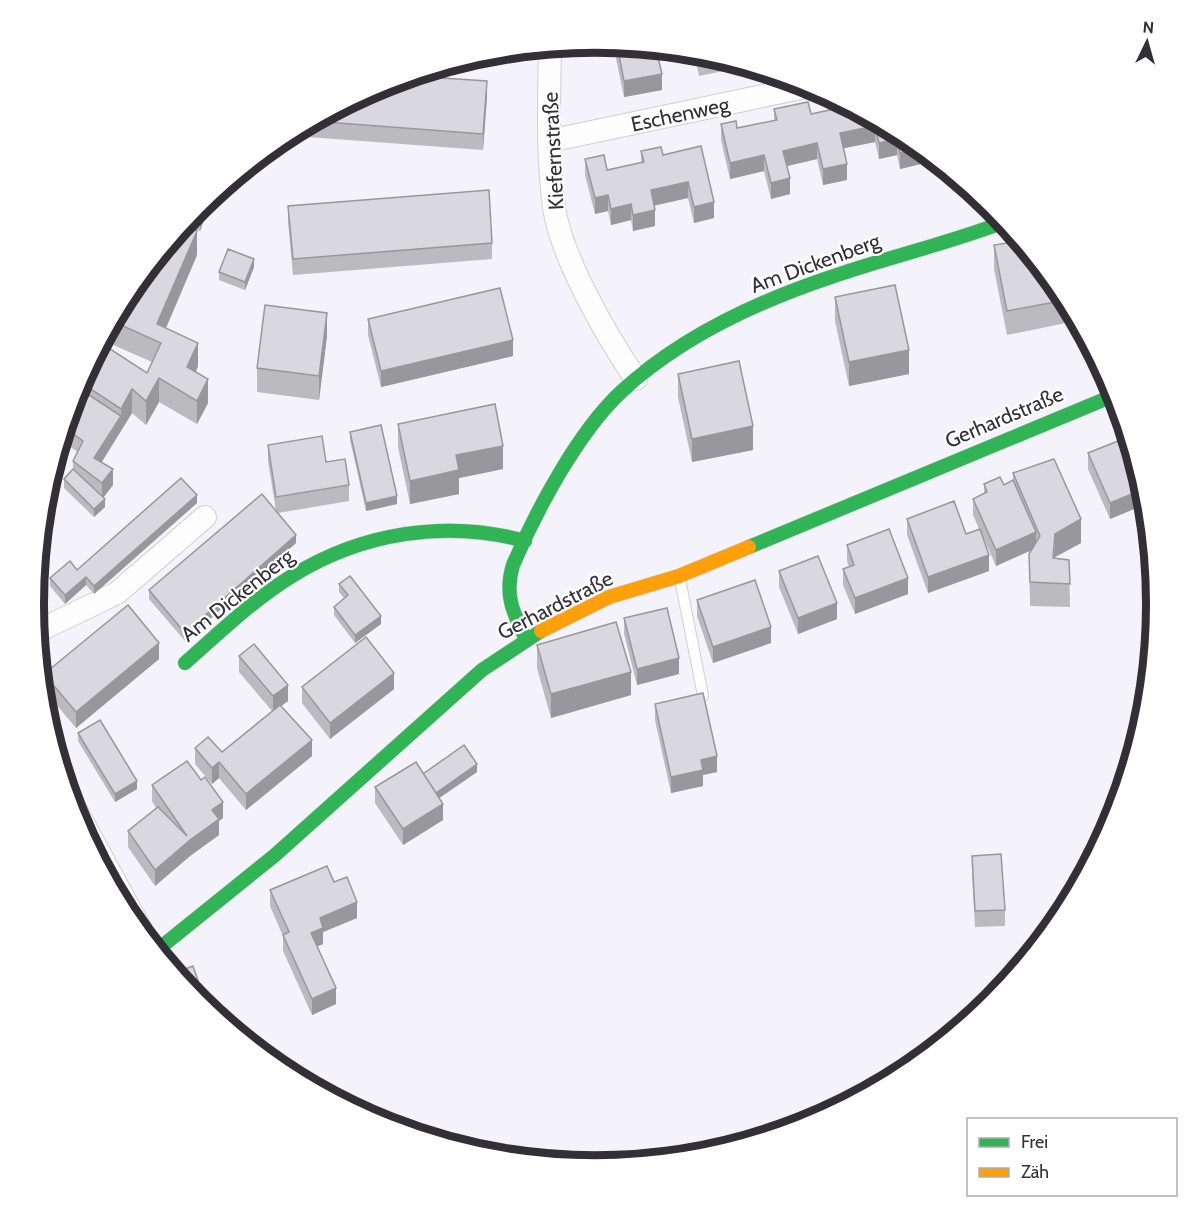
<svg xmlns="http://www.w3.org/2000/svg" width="1189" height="1208" viewBox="0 0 1189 1208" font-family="Cabin,sans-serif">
  <rect width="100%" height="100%" fill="#f4f2fa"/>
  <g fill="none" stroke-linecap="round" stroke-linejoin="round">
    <defs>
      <polyline id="lane" points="680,579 703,696"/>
      <g id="street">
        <path d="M550,47C549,100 547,154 554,207C561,257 607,337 636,379"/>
        <polyline points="549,141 810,86"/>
        <polyline points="36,632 117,593 205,517"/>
        <polyline points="70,799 145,937"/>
      </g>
      <g id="fast">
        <polyline points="749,547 1115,395"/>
        <path d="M526,639C513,613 504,594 513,565C536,511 578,432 621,392C679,338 756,302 831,277C888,257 947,244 1004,222"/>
        <path d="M185,663C219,633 253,600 292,576C361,533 446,519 525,541"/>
        <polyline points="156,951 274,856 482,670 541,631"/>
      </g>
      <polyline id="slow" points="541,631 609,597 679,576 749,547"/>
    </defs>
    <use href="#lane" stroke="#d0cfd5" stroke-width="12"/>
    <use href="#street" stroke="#d0cfd5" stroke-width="24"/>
    <use href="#fast" stroke="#d0cfd5" stroke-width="15"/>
    <use href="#slow" stroke="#d0cfd5" stroke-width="15"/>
    <use href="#lane" stroke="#fdfdfe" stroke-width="10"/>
    <use href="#street" stroke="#fdfdfe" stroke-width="22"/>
    <use href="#fast" stroke="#30b455" stroke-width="14"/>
    <use href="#slow" stroke="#ff9f0a" stroke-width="14"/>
  </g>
  <g fill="#bbbabf">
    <polygon points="613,44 656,49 662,90 624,97"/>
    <polygon points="694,52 704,53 738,64 738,68 699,76"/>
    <polygon points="380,85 487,97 483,150 308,137 308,124"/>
    <polygon points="848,106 925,152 925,163 900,169 897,155 879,159 875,142 844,148 847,180 823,185 817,159 787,166 790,194 771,199 764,171 730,179 721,140 721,124 737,128 774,120 774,109 811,114"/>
    <polygon points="701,146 714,218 694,223 688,198 654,206 655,226 633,231 631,220 611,225 608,211 595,214 585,175 585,159 607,170 641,162 641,151 663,155"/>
    <polygon points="213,194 200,231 183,225 198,207"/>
    <polygon points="288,206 492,243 492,259 293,275 288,222"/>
    <polygon points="994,245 1062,292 1066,301 1066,323 1007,335 994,269"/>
    <polygon points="197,255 166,328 198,366 196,372 208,403 197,424 159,402 146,425 132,413 102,462 113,485 103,498 105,507 94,517 64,488 64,479 73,469 73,461 78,452 60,440 76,389 101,343 147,373 152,362 102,340 128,292"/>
    <polygon points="254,267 245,290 219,280 219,272"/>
    <polygon points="835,297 909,374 849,386 835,321"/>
    <polygon points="368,319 513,356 381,387 368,335"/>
    <polygon points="327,336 319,400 257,392 257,368"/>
    <polygon points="678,374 753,450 692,462 678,397"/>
    <polygon points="398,424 503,469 459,478 459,494 410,504 398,447"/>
    <polygon points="350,432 397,504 366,511 350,440"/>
    <polygon points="268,445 326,462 349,485 349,501 278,513 296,543 185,641 149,599 149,590 276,511 268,461"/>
    <polygon points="1088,453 1145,495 1146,504 1110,519 1088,469"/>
    <polygon points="1013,473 1081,543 1055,557 1055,558 1069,560 1070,607 1030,606 1029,554 1032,550 996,566 981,532 989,571 928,593 907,535 907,519 966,534 979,529 973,515 973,499 984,494 984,484 1004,485 1013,480"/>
    <polygon points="197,503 94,594 86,585 65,604 50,586 50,578 77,570"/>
    <polygon points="847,545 908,594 855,614 843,585 843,569 849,567 847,561"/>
    <polygon points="779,571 837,619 798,634 779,587"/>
    <polygon points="339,584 381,624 355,643 334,615 334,607 344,598 339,592"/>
    <polygon points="697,600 771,643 713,663 697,616"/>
    <polygon points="624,618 679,674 637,685 624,634"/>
    <polygon points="537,645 631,695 551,718 537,668"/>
    <polygon points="239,656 288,701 281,706 312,756 246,810 219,778 212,784 195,764 195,748 222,752 272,711 239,672"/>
    <polygon points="159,659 76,728 44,690 44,674"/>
    <polygon points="302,687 394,689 330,739 302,703"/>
    <polygon points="655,704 717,772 703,775 703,786 671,793 655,720"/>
    <polygon points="78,733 137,789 115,802 78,741"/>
    <polygon points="477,772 439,798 443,820 403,845 375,803 375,787 423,774"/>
    <polygon points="152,785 223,818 219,821 219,835 190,856 155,886 128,847 128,831 156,808 152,801"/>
    <polygon points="972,856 1005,910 1005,926 975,927 972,872"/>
    <polygon points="334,882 357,918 323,932 323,944 317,946 336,1004 312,1015 283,951 283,936 270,906 270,890"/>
  </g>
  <g fill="#98979b">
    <polygon points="662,74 662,90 624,97 624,81"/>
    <polygon points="487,81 487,97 483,150 483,134"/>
    <polygon points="875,126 875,142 840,149 840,133"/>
    <polygon points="897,139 897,155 879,159 879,143"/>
    <polygon points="817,143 817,159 783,167 783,151"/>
    <polygon points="920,148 925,152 925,163 900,169 900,153"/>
    <polygon points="764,155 764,171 730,179 730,163"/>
    <polygon points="847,164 847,180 823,185 823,169"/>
    <polygon points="790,178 790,194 771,199 771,183"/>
    <polygon points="688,182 688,198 651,206 651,190"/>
    <polygon points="213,194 200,231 200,215 205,201"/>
    <polygon points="608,195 608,211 595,214 595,198"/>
    <polygon points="714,202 714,218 694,223 694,207"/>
    <polygon points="631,204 631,220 611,225 611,209"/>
    <polygon points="655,210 655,226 633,231 633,215"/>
    <polygon points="197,231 197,255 160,342 157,324"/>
    <polygon points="254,259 254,267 245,290 245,282"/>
    <polygon points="327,313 327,336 319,400 319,376"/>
    <polygon points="513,340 513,356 381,387 381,371"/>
    <polygon points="198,343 198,366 187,391 187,367"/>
    <polygon points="909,350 909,374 849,386 849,362"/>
    <polygon points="159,378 159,402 146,425 146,401"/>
    <polygon points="208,379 208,403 197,424 197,401"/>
    <polygon points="132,389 132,413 94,474 94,458 121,416 121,409"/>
    <polygon points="753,426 753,450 692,462 692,439"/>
    <polygon points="503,446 503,469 459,478 459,494 410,504 410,481 456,455"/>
    <polygon points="113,469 113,485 102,499 102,483"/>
    <polygon points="51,475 51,491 43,500 44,494 49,478"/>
    <polygon points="1144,489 1146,504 1110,519 1110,503"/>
    <polygon points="197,495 197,503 94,594 94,586"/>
    <polygon points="397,496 397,504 366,511 366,503"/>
    <polygon points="105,499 105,507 94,517 94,509"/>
    <polygon points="1081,519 1081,543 1055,557 1053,582 1055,534"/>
    <polygon points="1036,532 1036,548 996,566 996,550"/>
    <polygon points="296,535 296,543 185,641 185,633"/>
    <polygon points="989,555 989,571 928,593 928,577"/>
    <polygon points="86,577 86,585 65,604 65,595"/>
    <polygon points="908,578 908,594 855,614 855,598"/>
    <polygon points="39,597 39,605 33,608 33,600"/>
    <polygon points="837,603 837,619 798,634 798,618"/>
    <polygon points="381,616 381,624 355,643 355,635"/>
    <polygon points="771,627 771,643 713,663 713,647"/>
    <polygon points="159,643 159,659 76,728 76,712"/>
    <polygon points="679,658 679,674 637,685 637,669"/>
    <polygon points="631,672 631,695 551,718 551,694"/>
    <polygon points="394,673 394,689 330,739 330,723"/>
    <polygon points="288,685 288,701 273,712 273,696"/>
    <polygon points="312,740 312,756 246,810 246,794"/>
    <polygon points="717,756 717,772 703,775 703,786 671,793 671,777 701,760"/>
    <polygon points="219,762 219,778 212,784 212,768"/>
    <polygon points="477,764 477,772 432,803 432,795"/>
    <polygon points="137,781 137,789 115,802 115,794"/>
    <polygon points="223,802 223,818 219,821 219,835 190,856 155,886 155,870 212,810"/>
    <polygon points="443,804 443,820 403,845 403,829"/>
    <polygon points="357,902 357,918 323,932 323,944 311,949 311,933 320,918"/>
    <polygon points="336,988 336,1004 312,1015 312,999"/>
  </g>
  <g fill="#d9d8de" stroke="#98979b" stroke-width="1.5">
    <polygon points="617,45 656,49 662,74 624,81"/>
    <polygon points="697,53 704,53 715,56 699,60"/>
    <polygon points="411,76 487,81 483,134 312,121 380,85"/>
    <polygon points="808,102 811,114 848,106 907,137 920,148 900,153 897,139 879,143 875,126 840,133 847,164 823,169 817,143 783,151 790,178 771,183 764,155 730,163 721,124 736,121 737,128 777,120 774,109"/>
    <polygon points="701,146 714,202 694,207 688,182 651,190 655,210 633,215 631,204 611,209 608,195 595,198 585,159 604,155 607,170 644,162 641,151 661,147 663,155"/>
    <polygon points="489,190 492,243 293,259 288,206"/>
    <polygon points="205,201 200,215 193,213 198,207"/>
    <polygon points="182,225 197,231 157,324 198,343 187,367 208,379 197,401 159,378 146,401 132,389 121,409 80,382 101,343 147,373 161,343 112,321 128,292"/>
    <polygon points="1019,241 1062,292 1066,300 1007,311 994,245"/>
    <polygon points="228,249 254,259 245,282 219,272"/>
    <polygon points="895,285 909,350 849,362 835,297"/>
    <polygon points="500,288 513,340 381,371 368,319"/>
    <polygon points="265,305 327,313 319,376 257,368"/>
    <polygon points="739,361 753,426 692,439 678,374"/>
    <polygon points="77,387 121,416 94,458 113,469 102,483 73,461 83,441 64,427"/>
    <polygon points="495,404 503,446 456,455 459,470 410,481 398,424"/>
    <polygon points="381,425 397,496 366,503 350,432"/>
    <polygon points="322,436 326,462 345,459 349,485 276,497 268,445"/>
    <polygon points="1128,437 1144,489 1110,503 1088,453"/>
    <polygon points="1054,459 1081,519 1055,534 1053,558 1069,560 1070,584 1030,582 1029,554 1040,536 1013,473"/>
    <polygon points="73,469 105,499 94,509 64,479"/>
    <polygon points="1000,477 1004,485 1013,480 1036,532 996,550 973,499 987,492 984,484"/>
    <polygon points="181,478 197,495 94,586 86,577 65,595 50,578 70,561 77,570"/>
    <polygon points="262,494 296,535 185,633 149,590"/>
    <polygon points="954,501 966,534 980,529 989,555 928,577 907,519"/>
    <polygon points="889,529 908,578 855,598 843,569 854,565 847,545"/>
    <polygon points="818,556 837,603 798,618 779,571"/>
    <polygon points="350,576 381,616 355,635 334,607 348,595 339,584"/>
    <polygon points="755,580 771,627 713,647 697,600"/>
    <polygon points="35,588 39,597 33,600"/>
    <polygon points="128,605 159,643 76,712 44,674"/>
    <polygon points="667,608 679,658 637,669 624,618"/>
    <polygon points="616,622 631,672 551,694 537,645"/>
    <polygon points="366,637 394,673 330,723 302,687"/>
    <polygon points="254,644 288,685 273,696 239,656"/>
    <polygon points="703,693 717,756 701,760 703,770 671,777 655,704"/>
    <polygon points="280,705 312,740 246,794 219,762 212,768 195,748 208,737 222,752"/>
    <polygon points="100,720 137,781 115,794 78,733"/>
    <polygon points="464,745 477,764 436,793 423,774"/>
    <polygon points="187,761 201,780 205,777 223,802 212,810 219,819 190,840 155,870 128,831 158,807 187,836 152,785"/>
    <polygon points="416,762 443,804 403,829 375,787"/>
    <polygon points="1001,854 1005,910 975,911 972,856"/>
    <polygon points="327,866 334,882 347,877 357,902 320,918 323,928 311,933 336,988 312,999 283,935 289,932 270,890"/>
    <polygon points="193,966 208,1010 197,1001 174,973"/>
  </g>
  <g text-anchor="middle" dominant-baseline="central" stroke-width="4.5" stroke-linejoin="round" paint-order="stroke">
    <g font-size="21" fill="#323036" stroke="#fff">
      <text transform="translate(680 114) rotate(-12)">Eschenweg</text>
      <text transform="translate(553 151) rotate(-93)">Kiefernstraße</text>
      <text transform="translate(815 263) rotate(-20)">Am Dickenberg</text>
      <text transform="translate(1004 417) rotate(-23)">Gerhardstraße</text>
      <text transform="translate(237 595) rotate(-38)">Am Dickenberg</text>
      <text transform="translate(555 605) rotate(-27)">Gerhardstraße</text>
    </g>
  </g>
  <path d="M0 0H1189V1208H0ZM44 604a551 551 0 1 1 1102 0a551 551 0 1 1-1102 0Z" fill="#fff" fill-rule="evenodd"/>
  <path fill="none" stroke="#323036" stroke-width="8" d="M44 604a551 551 0 1 1 1102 0a551 551 0 1 1-1102 0Z"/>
  <rect x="967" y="1118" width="210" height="78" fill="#ffffff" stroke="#adacaf" stroke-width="1.5"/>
  <rect x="979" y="1138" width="30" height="9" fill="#30b455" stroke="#adacaf" stroke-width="1.5"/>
  <text x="1021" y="1148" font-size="18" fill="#323036">Frei</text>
  <rect x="979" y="1168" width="30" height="9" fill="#ff9f0a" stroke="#adacaf" stroke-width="1.5"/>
  <text x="1021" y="1178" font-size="18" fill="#323036">Zäh</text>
  <g transform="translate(1147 42) rotate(5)" stroke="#ffffff" stroke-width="4.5" paint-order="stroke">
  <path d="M0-4.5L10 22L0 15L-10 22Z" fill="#323036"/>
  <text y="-9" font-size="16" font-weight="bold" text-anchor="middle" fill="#323036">N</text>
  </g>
</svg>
